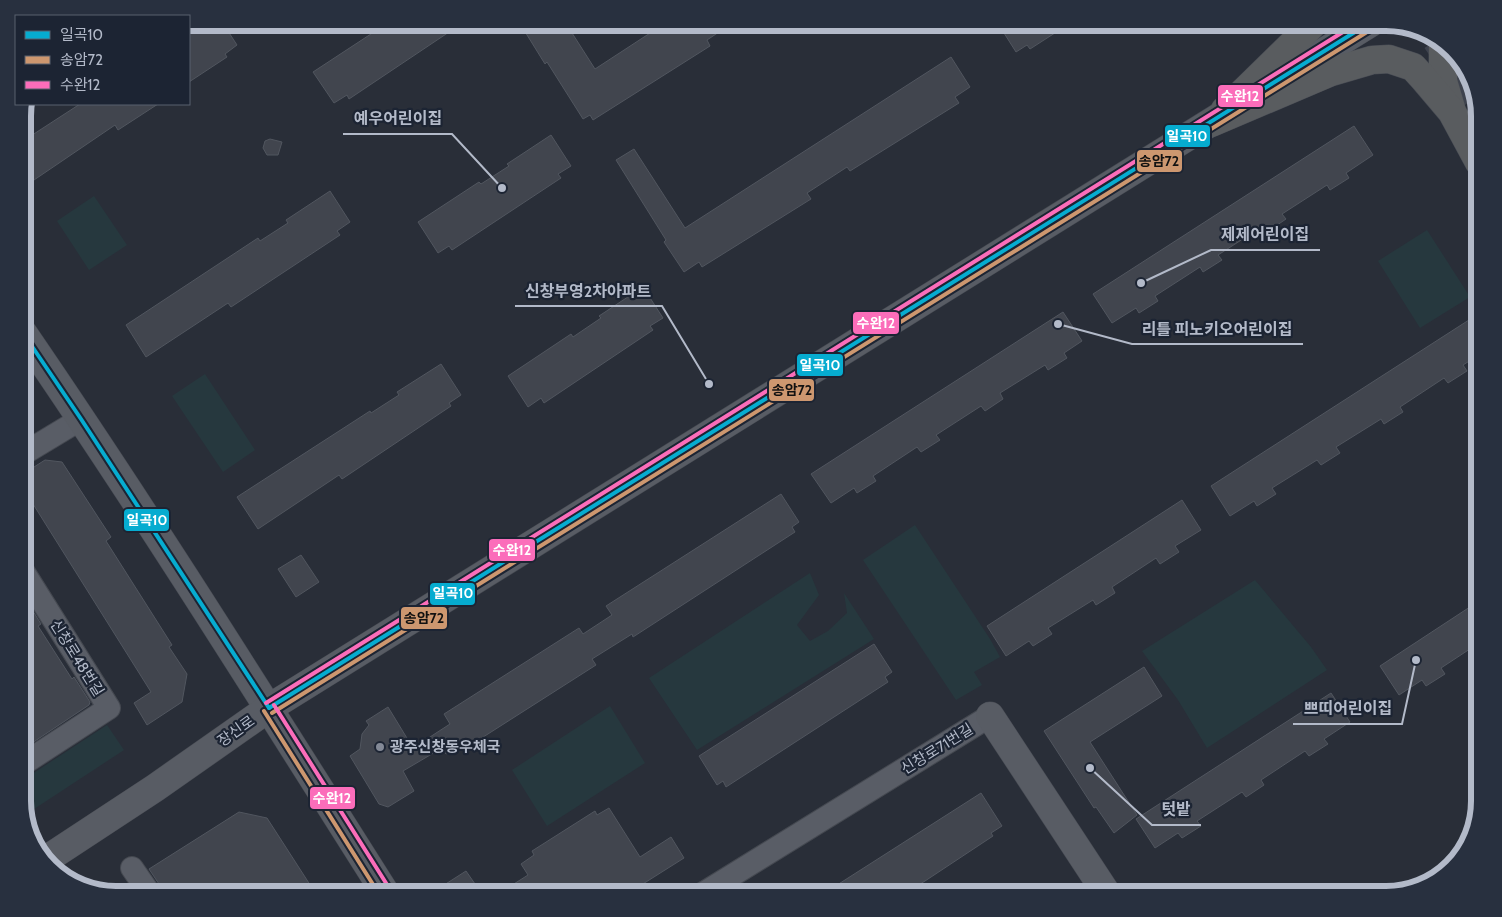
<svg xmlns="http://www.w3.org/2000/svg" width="1502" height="917" viewBox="0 0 1502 917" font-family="Cabin,'Noto Sans KR',sans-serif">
  <rect width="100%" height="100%" fill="#292e38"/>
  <g fill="#26383e">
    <polygon points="94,196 127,245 89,270 57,221"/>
    <polygon points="1427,230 1470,297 1420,328 1378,261"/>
    <polygon points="205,374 255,450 223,472 172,396"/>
    <polygon points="915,525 990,639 1000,657 974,672 982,685 956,700 863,560"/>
    <polygon points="810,573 819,595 797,625 810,641 828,631 847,613 844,593 874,639 697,750 649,678"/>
    <polygon points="1255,580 1311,647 1327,670 1207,748 1178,700 1142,651"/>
    <polygon points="610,706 645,763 547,826 512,770"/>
    <polygon points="107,725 124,750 25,815 23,806 23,780"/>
  </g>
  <g fill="#41454e" stroke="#51565f">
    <polygon points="204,22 222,22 237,45 225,54 227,57 189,82 189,33"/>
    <polygon points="394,22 464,22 349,99 347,95 334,103 313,72 377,30 378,33"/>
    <polygon points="519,22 565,22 595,69 667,22 734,22 707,40 710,46 593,120 590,115 583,119 547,62 545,64"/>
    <polygon points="997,22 1072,22 1030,49 1027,45 1016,52"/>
    <polygon points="951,57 970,87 955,97 959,103 850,171 847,167 807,193 811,199 702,267 699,262 684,272 664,242 666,240 616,160 634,149 685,228"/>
    <polygon points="80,104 158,104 118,130 115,125 34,180 23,163 23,141"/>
    <polygon points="1354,126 1373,155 1346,173 1349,178 1330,190 1327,185 1282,214 1286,219 1267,232 1263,226 1218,255 1222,260 1203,272 1200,267 1155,296 1158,301 1139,313 1136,308 1112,323 1093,294"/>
    <polygon points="551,135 571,166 558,174 561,178 452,250 449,246 438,253 418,222 479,182 481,184 509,166 507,164"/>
    <polygon points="270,139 282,142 278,155 267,155 263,148 265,141"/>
    <polygon points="330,191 350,222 337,231 340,235 231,307 228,303 146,357 126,325 258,238 260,241 288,223 286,220"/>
    <polygon points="643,287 663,318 650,326 653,330 544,403 541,398 528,407 508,376 571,334 573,337 601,318 599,316"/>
    <polygon points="1063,312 1082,341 1064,353 1067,358 1048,370 1045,365 1000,393 1003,399 985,411 981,406 936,435 940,440 921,452 917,447 873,476 876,481 857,493 854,488 831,503 811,474"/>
    <polygon points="1472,318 1479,330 1479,355 1463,365 1467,371 1448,383 1444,378 1400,407 1403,412 1384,424 1381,419 1336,447 1340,453 1321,465 1317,460 1272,488 1276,494 1257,506 1254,501 1230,516 1211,486"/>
    <polygon points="441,364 461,395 449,403 451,406 342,479 339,475 258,529 237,497 370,411 371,413 399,395 397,392"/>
    <polygon points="45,460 62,462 111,537 106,541 172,645 169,647 187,674 182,702 147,725 134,703 151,692 23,488 23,474"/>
    <polygon points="781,494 799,522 792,527 795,532 633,637 632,634 592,659 596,665 466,748 463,743 446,754 442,748 403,771 414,791 388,807 379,804 350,756 360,749 362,734 369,725 366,721 388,707 413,748 450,724 444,714 579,628 583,634 612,615 606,606"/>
    <polygon points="1182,500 1201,530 1175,546 1179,552 1160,564 1156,558 1112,587 1115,593 1096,605 1093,600 1048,628 1052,634 1033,646 1029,641 1006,656 987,626"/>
    <polygon points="301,555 319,582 296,597 278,569"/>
    <polygon points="23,595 41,624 38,626 72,679 74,677 90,702 89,705 23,749"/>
    <polygon points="1479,601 1479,643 1441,668 1445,674 1426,686 1422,680 1399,695 1380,666"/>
    <polygon points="874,644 892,672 885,677 888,682 726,787 723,781 717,785 699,756"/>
    <polygon points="1144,667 1162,696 1090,742 1137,815 1114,833 1096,807 1094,808 1044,731"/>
    <polygon points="1331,693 1350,722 1324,739 1328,744 1309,756 1305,751 1261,780 1264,785 1246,797 1242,792 1197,821 1201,826 1182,838 1178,833 1155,848 1136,819"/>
    <polygon points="981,793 1002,826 991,833 993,836 925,881 904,894 823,894"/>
    <polygon points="609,808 640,857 671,837 684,858 627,894 498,894 528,875 521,864 534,855 532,851 595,811 597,815"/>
    <polygon points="239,812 267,818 316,894 262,894 256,885 241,894 163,894 161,887 149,869"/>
    <polygon points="466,871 482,894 430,894"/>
    <polygon points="127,884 134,894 112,893"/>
  </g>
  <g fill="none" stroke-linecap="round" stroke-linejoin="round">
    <polyline stroke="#3e434e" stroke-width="28" stroke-dasharray="28 14" stroke-linecap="butt" points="1436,40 1476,98"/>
    <defs>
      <g id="street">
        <polyline points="23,454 81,419"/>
        <polyline points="23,571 109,708 23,764"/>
        <polyline points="132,868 150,894"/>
        <polyline points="702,894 990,716"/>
      </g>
      <g id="secondary">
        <path d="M23,333C149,517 267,706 386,894"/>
        <polyline points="990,716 1107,894"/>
        <polyline points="47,859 155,788 269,708 1372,22"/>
      </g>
      <g id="highway">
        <polyline points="1443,45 1443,81 1451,108"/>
        <polyline points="1225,110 1315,22"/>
        <polyline points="1211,123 1331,72 1372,60 1389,59 1413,67 1424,79 1452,112 1479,162"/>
      </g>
    </defs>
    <use href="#street" stroke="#454951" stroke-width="24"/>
    <use href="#secondary" stroke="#454951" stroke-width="29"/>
    <use href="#highway" stroke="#464a53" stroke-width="29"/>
    <use href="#street" stroke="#595d66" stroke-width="22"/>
    <use href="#secondary" stroke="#585c64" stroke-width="28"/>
    <use href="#highway" stroke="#595c5f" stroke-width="28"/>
    <defs>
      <g id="bus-1">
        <polyline points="23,333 81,419 269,708"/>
        <polyline points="269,708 1371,22"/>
      </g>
      <g id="bus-2">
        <polyline points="264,711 379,894"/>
        <polyline points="272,713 1375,27"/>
      </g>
      <g id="bus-3">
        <polyline points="266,703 1359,22"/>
        <polyline points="274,705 391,891"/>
      </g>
    </defs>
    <use href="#bus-1" stroke="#1c2433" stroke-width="8"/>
    <use href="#bus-2" stroke="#1c2433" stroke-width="8"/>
    <use href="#bus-3" stroke="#1c2433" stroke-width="8"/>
    <use href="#bus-1" stroke="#06acd0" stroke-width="4"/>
    <use href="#bus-2" stroke="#cd976f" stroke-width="4"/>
    <use href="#bus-3" stroke="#fb6dba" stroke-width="4"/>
  </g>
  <circle fill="#838996" stroke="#1c2433" stroke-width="2" cx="380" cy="747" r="5"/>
  <g text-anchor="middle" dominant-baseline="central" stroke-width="4.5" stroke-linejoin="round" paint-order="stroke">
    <g font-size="15" fill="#b3bac9" stroke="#1c2433">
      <text transform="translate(77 658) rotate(58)">신창로48번길</text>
      <text transform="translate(236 731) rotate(-35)">장신로</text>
      <text transform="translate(937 749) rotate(-32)">신창로71번길</text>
    </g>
    <g font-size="15" font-weight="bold" fill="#b3bac9" stroke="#1c2433" text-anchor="start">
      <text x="390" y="747">광주신창동우체국</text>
    </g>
  </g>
  <path d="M0 0H1502V917H0ZM116 31H1386A85 85 0 0 1 1471 116V801A85 85 0 0 1 1386 886H116A85 85 0 0 1 31 801V116A85 85 0 0 1 116 31Z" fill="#28303f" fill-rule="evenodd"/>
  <path fill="none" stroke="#b3bac9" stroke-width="6" d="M116 31H1386A85 85 0 0 1 1471 116V801A85 85 0 0 1 1386 886H116A85 85 0 0 1 31 801V116A85 85 0 0 1 116 31Z"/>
  <path fill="none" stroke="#b3bac9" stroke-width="2" d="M502 188L452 134H343M1141 283L1211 250H1320M709 384L662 306H515M1058 324L1132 344H1303M1416 660L1402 724H1293M1090 768L1152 825H1201"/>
  <g fill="#b3bac9" stroke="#1c2433" stroke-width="2">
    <circle cx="502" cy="188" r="5"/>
    <circle cx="1141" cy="283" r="5"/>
    <circle cx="709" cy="384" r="5"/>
    <circle cx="1058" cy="324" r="5"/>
    <circle cx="1416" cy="660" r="5"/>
    <circle cx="1090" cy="768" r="5"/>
  </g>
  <g font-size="16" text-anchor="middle" font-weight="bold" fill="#b3bac9" stroke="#1c2433" stroke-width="4.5" stroke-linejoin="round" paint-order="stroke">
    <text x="398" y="124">예우어린이집</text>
    <text x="1265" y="240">제제어린이집</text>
    <text x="588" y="297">신창부영2차아파트</text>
    <text x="1217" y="335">리틀 피노키오어린이집</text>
    <text x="1348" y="714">쁘띠어린이집</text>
    <text x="1176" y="815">텃밭</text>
  </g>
  <g stroke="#1c2433" stroke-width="2">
    <rect x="1217" y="84" width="47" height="24" rx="5" fill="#fb6dba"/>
    <rect x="1164" y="124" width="47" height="24" rx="5" fill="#06acd0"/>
    <rect x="1136" y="149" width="47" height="24" rx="5" fill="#cd976f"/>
    <rect x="852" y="311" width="48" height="24" rx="5" fill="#fb6dba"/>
    <rect x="796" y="353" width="48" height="24" rx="5" fill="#06acd0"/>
    <rect x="768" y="378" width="47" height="24" rx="5" fill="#cd976f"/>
    <rect x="123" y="508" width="47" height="24" rx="5" fill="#06acd0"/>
    <rect x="488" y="538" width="48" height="24" rx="5" fill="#fb6dba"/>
    <rect x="429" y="582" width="47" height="24" rx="5" fill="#06acd0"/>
    <rect x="400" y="606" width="48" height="24" rx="5" fill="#cd976f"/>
    <rect x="309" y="786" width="47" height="24" rx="5" fill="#fb6dba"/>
  </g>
  <g font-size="14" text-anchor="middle" font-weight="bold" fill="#fff">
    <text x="1240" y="101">수완12</text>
    <text x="1187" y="141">일곡10</text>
    <text x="876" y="328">수완12</text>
    <text x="820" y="370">일곡10</text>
    <text x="147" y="525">일곡10</text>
    <text x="512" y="555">수완12</text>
    <text x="453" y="598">일곡10</text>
    <text x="332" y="803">수완12</text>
  </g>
  <g font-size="14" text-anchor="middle" font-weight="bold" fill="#111">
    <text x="1159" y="166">송암72</text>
    <text x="792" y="395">송암72</text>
    <text x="424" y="623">송암72</text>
  </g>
  <rect x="15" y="15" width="175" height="90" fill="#1c2433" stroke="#58606f"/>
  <rect x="25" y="31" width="25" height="8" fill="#06acd0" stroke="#58606f"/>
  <text x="60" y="40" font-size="15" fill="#b3bac9">일곡10</text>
  <rect x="25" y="56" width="25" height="8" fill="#cd976f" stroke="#58606f"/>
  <text x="60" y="65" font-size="15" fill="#b3bac9">송암72</text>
  <rect x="25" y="81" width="25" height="8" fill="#fb6dba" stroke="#58606f"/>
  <text x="60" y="90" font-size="15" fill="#b3bac9">수완12</text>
</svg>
